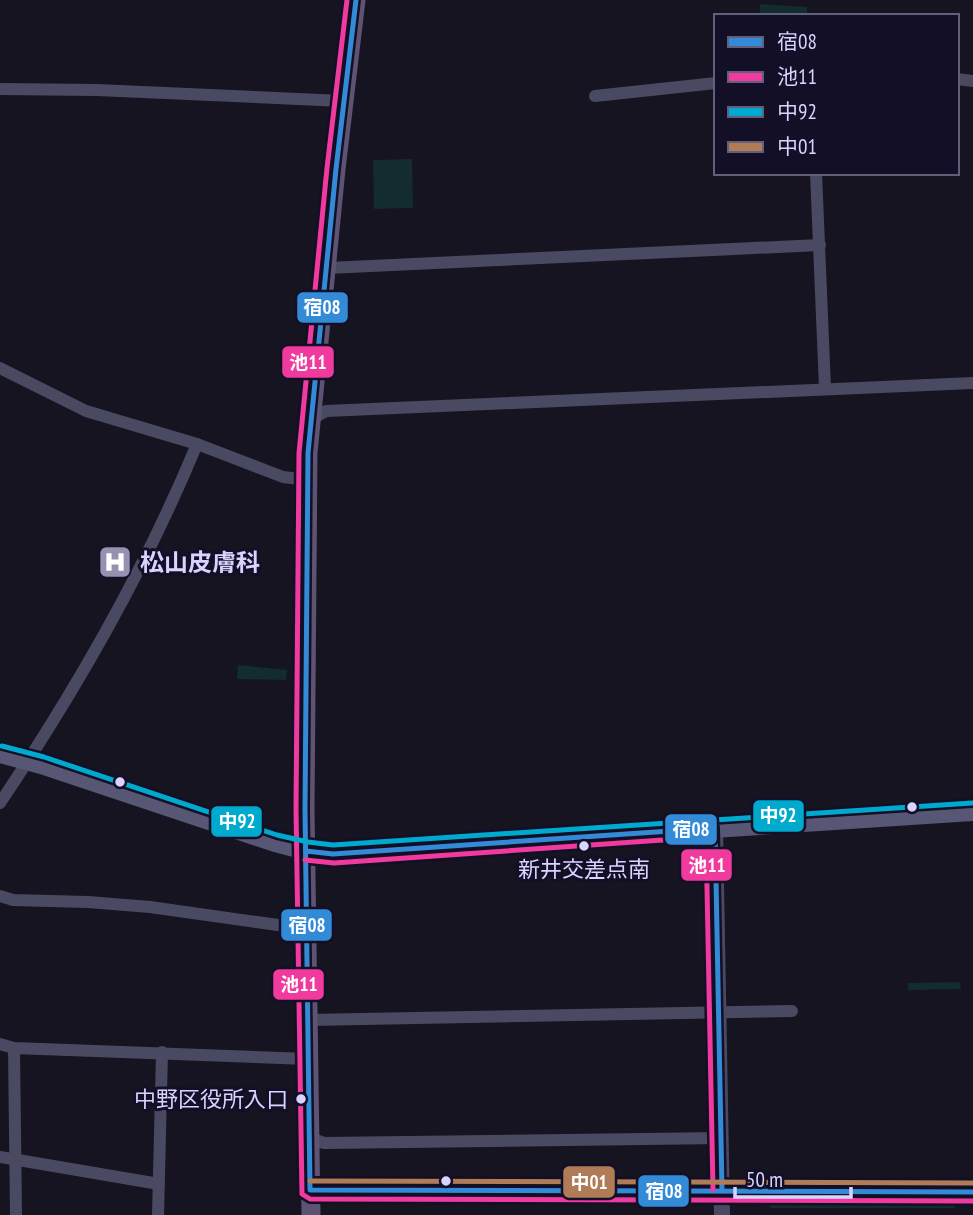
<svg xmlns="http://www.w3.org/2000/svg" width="973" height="1215" viewBox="0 0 973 1215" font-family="'PT Sans Narrow','Noto Sans JP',sans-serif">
  <rect width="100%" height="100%" fill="#161421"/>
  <g fill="#132c2d">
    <polygon points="760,4 807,7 807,16 760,16"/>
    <polygon points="412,159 413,208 374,209 373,160"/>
    <polygon points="238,665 287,670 286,680 237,679"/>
    <polygon points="960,982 961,989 908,990 908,983"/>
    <rect x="770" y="1205" width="185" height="3"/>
  </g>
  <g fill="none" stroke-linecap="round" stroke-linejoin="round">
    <g stroke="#4a4962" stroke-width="12">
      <polyline points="957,79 973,81"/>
      <polyline points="0,89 97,90 343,101"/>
      <polyline points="595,96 716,83"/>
      <polyline points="816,173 825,388"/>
      <polyline points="328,268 820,245"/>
      <polyline points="0,368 86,411 197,444 283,477 308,480"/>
      <polyline points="312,419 326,411 973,383"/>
      <path d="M0,803C76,690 145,570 197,444"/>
      <polyline points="0,896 13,900 88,902 150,907 306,929"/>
      <polyline points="308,1020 792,1011"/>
      <polyline points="0,1044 14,1048 308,1059"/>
      <polyline points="14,1048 16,1215"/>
      <polyline points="310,1138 324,1143 722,1138"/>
      <polyline points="0,1157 159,1184"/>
      <polyline points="158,1215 162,1052"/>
    </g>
    <g stroke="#4a4962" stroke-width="16">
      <polyline points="715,828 722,1215"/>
      <polyline points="310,1190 973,1192"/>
    </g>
    <polyline stroke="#575674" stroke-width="18" points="0,754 41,765 275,843 306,851 333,854 973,812"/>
    <polyline stroke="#5e5373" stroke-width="19" points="311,1215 305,809 308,453 336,169 356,0"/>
    <defs>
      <g id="bus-1">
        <polyline points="356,0 336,169 308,453 305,809 310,1190 973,1192"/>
        <polyline points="306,851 333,854 715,828 722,1190"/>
      </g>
      <g id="bus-2">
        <polyline points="347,0 327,168 299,453 296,809 302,1194 310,1199 973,1201"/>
        <polyline points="305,860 334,863 706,837 713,1190"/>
      </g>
      <polyline id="bus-3" points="2,746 44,757 277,835 308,842 333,845 972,803"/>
      <polyline id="bus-4" points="310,1181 973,1183"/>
    </defs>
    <use href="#bus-1" stroke="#130f26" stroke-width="10"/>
    <use href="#bus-2" stroke="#130f26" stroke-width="10"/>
    <use href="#bus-3" stroke="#130f26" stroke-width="10"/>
    <use href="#bus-4" stroke="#130f26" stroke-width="10"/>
    <use href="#bus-1" stroke="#338bd7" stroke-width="5"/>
    <use href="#bus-2" stroke="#f13a9d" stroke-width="5"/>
    <use href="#bus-3" stroke="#00a9ce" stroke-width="5"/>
    <use href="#bus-4" stroke="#b07c57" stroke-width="5"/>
  </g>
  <defs>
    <symbol id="hospital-square" viewBox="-11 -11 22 22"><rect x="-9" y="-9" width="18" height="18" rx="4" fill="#9591b1" stroke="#130f26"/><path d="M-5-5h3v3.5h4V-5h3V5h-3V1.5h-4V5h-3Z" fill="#fff"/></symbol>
  </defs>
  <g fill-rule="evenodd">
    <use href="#hospital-square" x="96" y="543" width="38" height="38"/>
  </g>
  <g fill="#d9d4ff" stroke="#130f26" stroke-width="2.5">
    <circle cx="120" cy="782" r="6"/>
    <circle cx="912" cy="807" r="6"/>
    <circle cx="584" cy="846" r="6"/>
    <circle cx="301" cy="1099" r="6"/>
    <circle cx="446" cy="1181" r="6"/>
  </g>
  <g text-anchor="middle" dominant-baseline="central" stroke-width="6" stroke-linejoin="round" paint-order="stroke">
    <g font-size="22" fill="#d9d4ff" stroke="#130f26">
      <text x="584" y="869">新井交差点南</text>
      <text x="288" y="1099" text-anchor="end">中野区役所入口</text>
    </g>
    <g font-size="24" font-weight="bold" fill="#d9d4ff" stroke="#130f26" text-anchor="start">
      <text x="140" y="562">松山皮膚科</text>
    </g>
  </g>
  <g stroke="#130f26" stroke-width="2.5">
    <rect x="296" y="291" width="53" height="33" rx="7" fill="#338bd7"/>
    <rect x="281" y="345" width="54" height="34" rx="7" fill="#f13a9d"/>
    <rect x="752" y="799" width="53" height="34" rx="7" fill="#00a9ce"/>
    <rect x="210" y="805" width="53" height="33" rx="7" fill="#00a9ce"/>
    <rect x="664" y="813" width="54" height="33" rx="7" fill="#338bd7"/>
    <rect x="680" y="848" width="53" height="34" rx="7" fill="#f13a9d"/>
    <rect x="280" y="908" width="53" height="34" rx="7" fill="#338bd7"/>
    <rect x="272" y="968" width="53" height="33" rx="7" fill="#f13a9d"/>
    <rect x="562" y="1165" width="54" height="34" rx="7" fill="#b07c57"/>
    <rect x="637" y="1174" width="53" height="34" rx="7" fill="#338bd7"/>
  </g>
  <g font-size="19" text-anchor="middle" font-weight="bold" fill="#fff">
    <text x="322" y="314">宿08</text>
    <text x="308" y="369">池11</text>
    <text x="778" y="822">中92</text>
    <text x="237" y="828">中92</text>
    <text x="691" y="836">宿08</text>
    <text x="707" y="872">池11</text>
    <text x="307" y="932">宿08</text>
    <text x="299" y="991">池11</text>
    <text x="589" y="1189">中01</text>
    <text x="664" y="1198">宿08</text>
  </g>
  <rect x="714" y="14" width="245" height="161" fill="#130f26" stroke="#625e7d" stroke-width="2"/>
  <rect x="728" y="37" width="35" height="10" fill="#338bd7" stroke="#625e7d" stroke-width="2"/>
  <text x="777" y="49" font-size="21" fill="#d9d4ff">宿08</text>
  <rect x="728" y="72" width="35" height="10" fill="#f13a9d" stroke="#625e7d" stroke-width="2"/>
  <text x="777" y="84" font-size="21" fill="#d9d4ff">池11</text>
  <rect x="728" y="107" width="35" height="10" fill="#00a9ce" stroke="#625e7d" stroke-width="2"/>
  <text x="777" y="119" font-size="21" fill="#d9d4ff">中92</text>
  <rect x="728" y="142" width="35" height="10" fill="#b07c57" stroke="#625e7d" stroke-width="2"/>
  <text x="777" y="154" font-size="21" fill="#d9d4ff">中01</text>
  <path d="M735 1187v10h116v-10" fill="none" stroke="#d9d4ff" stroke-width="3.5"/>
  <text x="746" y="1187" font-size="21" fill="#d9d4ff" stroke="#130f26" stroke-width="5" paint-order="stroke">50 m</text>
</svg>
